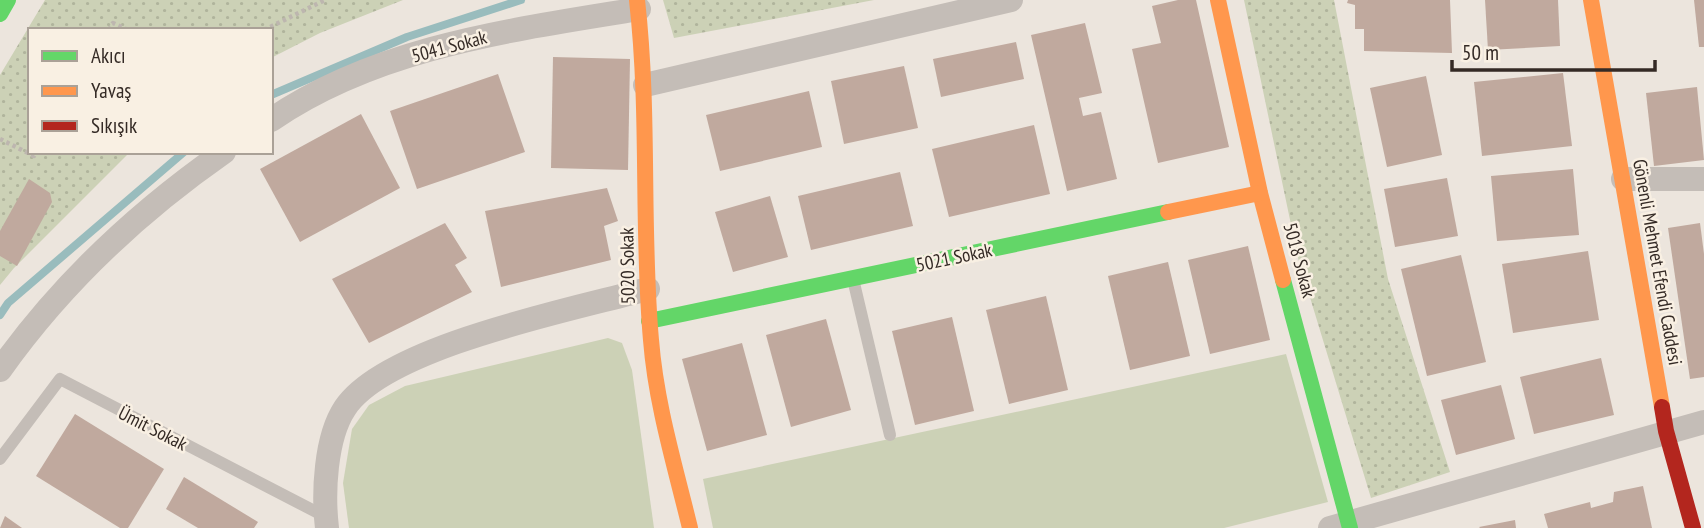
<svg xmlns="http://www.w3.org/2000/svg" width="1704" height="528" viewBox="0 0 1704 528" font-family="'PT Sans Narrow',sans-serif">
  <defs>
    <pattern id="park-dots" width="8" height="8" patternUnits="userSpaceOnUse" patternTransform="scale(1.75)"><rect width="8" height="8" fill="#ccd1b6"/><path d="M2 2h.1M6 6h.1" fill="none" stroke="#b0b49c" stroke-width="1.8" stroke-linecap="round"/></pattern>
  </defs>
  <rect width="100%" height="100%" fill="#ece5dd"/>
  <g fill="#ccd1b6">
    <polygon points="608,338 622,343 632,370 654,528 349,528 343,483 352,429 369,405 405,386"/>
    <polygon points="1286,354 1328,502 1224,528 713,528 703,479"/>
  </g>
  <g fill="url(#park-dots)">
    <polygon points="45,0 403,0 320,33 271,58 271,30 30,30 30,152 130,152 14,268 0,285 0,75"/>
    <polygon points="663,0 874,0 674,38"/>
    <polygon points="1244,0 1334,0 1388,279 1450,472 1371,498 1298,258"/>
  </g>
  <g fill="none" stroke-linecap="round" stroke-linejoin="round">
    <g stroke="#99bcbd" stroke-width="8">
      <polyline points="271,95 407,37 521,0"/>
      <polyline points="0,315 8,303 184,152"/>
    </g>
  </g>
  <g fill="#c0a99e">
    <polygon points="1178,0 1196,0 1229,147 1158,163 1132,49 1161,43 1152,6"/>
    <polygon points="1348,0 1450,0 1452,53 1364,51 1364,29 1355,29 1355,5 1347,3"/>
    <polygon points="1485,0 1558,0 1560,46 1488,50"/>
    <polygon points="1694,0 1704,0 1704,47 1699,47"/>
    <polygon points="1085,23 1102,93 1079,98 1083,116 1101,112 1117,179 1067,191 1031,35"/>
    <polygon points="1016,42 1024,79 941,97 933,59"/>
    <polygon points="553,57 630,59 628,170 551,168"/>
    <polygon points="904,66 918,128 844,144 831,81"/>
    <polygon points="1563,73 1572,146 1482,156 1474,82"/>
    <polygon points="498,74 525,152 417,189 390,111"/>
    <polygon points="1426,76 1442,155 1387,167 1370,88"/>
    <polygon points="1697,87 1704,160 1654,166 1646,93"/>
    <polygon points="809,91 822,147 720,171 706,115"/>
    <polygon points="361,114 400,188 300,242 260,169"/>
    <polygon points="1034,125 1050,194 949,217 932,149"/>
    <polygon points="1573,169 1579,235 1497,241 1491,176"/>
    <polygon points="900,172 913,226 811,250 798,196"/>
    <polygon points="1447,178 1458,236 1395,247 1384,189"/>
    <polygon points="29,179 50,193 52,202 17,266 0,256 0,231"/>
    <polygon points="607,188 618,221 604,226 611,260 501,287 485,211"/>
    <polygon points="770,196 788,257 733,272 715,212"/>
    <polygon points="445,223 467,258 455,265 472,292 369,343 332,279"/>
    <polygon points="1700,223 1704,254 1704,377 1690,379 1668,228"/>
    <polygon points="1248,246 1270,340 1210,354 1188,260"/>
    <polygon points="1588,251 1599,320 1513,333 1502,264"/>
    <polygon points="1461,255 1486,362 1427,376 1401,269"/>
    <polygon points="1168,262 1190,356 1130,370 1108,276"/>
    <polygon points="1046,296 1068,390 1009,404 986,310"/>
    <polygon points="952,317 974,411 915,425 892,331"/>
    <polygon points="826,319 851,410 791,427 766,335"/>
    <polygon points="742,343 767,435 707,451 682,359"/>
    <polygon points="1601,358 1614,415 1534,434 1520,377"/>
    <polygon points="1501,385 1515,439 1456,455 1441,400"/>
    <polygon points="75,414 164,469 128,528 120,528 36,476"/>
    <polygon points="184,477 258,522 254,528 198,528 166,509"/>
    <polygon points="1643,486 1652,528 1548,528 1544,514 1590,502 1591,508 1613,502 1614,492"/>
    <polygon points="5,516 22,528 0,528"/>
    <polygon points="1515,520 1516,528 1480,528 1479,527"/>
  </g>
  <g fill="none" stroke-linecap="round" stroke-linejoin="round">
    <g stroke="#bdb6af" stroke-width="4.5" stroke-dasharray="3.5 3.5" stroke-linecap="butt">
      <polyline points="109,30 113,23 128,30"/>
      <polyline points="264,30 325,0"/>
      <polyline points="0,139 34,156 36,152"/>
    </g>
    <g stroke="#c4bdb7" stroke-width="12">
      <polyline points="853,279 890,435"/>
      <polyline points="0,459 60,379 326,517"/>
    </g>
    <g stroke="#c4bdb7" stroke-width="24">
      <polyline points="645,85 1011,0"/>
      <path d="M271,120C379,46 513,30 639,9"/>
      <polyline points="1623,179 1704,179"/>
      <path d="M0,370C61,284 138,212 224,152"/>
      <path d="M327,528C323,494 325,438 345,408C386,346 575,309 648,289"/>
      <polyline points="1330,528 1704,422"/>
    </g>
    <g stroke="#63d668" stroke-width="16">
      <polyline points="0,14 8,0"/>
      <polyline points="1283,280 1350,528"/>
      <polyline points="649,321 1168,212"/>
    </g>
    <g stroke="#ff974d" stroke-width="16">
      <path d="M637,0C650,115 641,227 651,340C656,404 675,466 690,528"/>
      <polyline points="1218,0 1260,193 1283,280"/>
      <polyline points="1591,0 1662,407"/>
      <polyline points="1168,212 1260,193"/>
    </g>
    <polyline stroke="#b3261e" stroke-width="16" points="1662,407 1666,431 1693,528"/>
  </g>
  <g text-anchor="middle" dominant-baseline="central" stroke-width="5" stroke-linejoin="round" paint-order="stroke">
    <g font-size="19" fill="#342a25" stroke="#f9f0e3">
      <text transform="translate(449 46) rotate(-15)">5041 Sokak</text>
      <text transform="translate(954 257) rotate(-12)">5021 Sokak</text>
      <text transform="translate(1300 260) rotate(75)">5018 Sokak</text>
      <text transform="translate(1658 262) rotate(80)">Gönenli Mehmet Efendi Caddesi</text>
      <text transform="translate(627 266) rotate(-91)">5020 Sokak</text>
      <text transform="translate(153 428) rotate(27)">Ümit Sokak</text>
    </g>
  </g>
  <rect x="28" y="28" width="245" height="126" fill="#f9f0e3" stroke="#aaa197" stroke-width="2"/>
  <rect x="42" y="51" width="35" height="10" fill="#63d668" stroke="#aaa197" stroke-width="2"/>
  <text x="91" y="63" font-size="21" fill="#342a25">Akıcı</text>
  <rect x="42" y="86" width="35" height="10" fill="#ff974d" stroke="#aaa197" stroke-width="2"/>
  <text x="91" y="98" font-size="21" fill="#342a25">Yavaş</text>
  <rect x="42" y="121" width="35" height="10" fill="#b3261e" stroke="#aaa197" stroke-width="2"/>
  <text x="91" y="133" font-size="21" fill="#342a25">Sıkışık</text>
  <path d="M1452 60v10h203v-10" fill="none" stroke="#342a25" stroke-width="3.5"/>
  <text x="1462" y="60" font-size="21" fill="#342a25" stroke="#f9f0e3" stroke-width="5" paint-order="stroke">50 m</text>
</svg>
